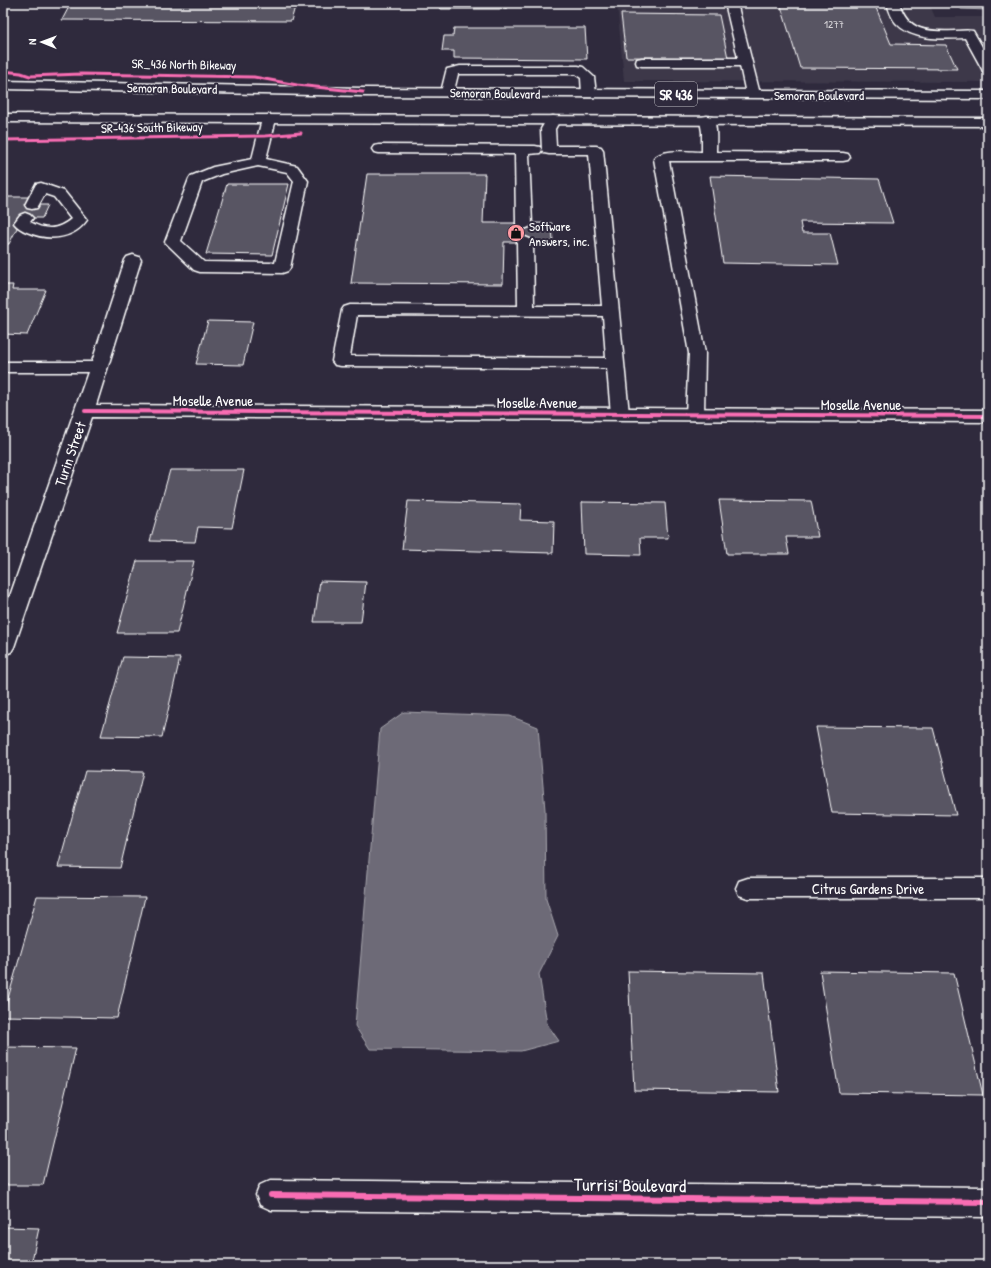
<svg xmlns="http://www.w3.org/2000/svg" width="991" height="1268" viewBox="0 0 991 1268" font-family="'Patrick Hand',sans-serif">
  <rect width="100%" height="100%" fill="#2f2a3d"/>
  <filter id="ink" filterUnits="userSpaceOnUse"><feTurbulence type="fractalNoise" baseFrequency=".025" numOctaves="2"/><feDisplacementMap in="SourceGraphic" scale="8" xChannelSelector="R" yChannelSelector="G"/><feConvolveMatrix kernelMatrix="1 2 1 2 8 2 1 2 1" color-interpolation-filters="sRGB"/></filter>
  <g filter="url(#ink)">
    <polygon fill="#3c3749" points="617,3 929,3 935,17 988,17 988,82 624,81"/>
    <g fill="#6d6a77" stroke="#a7a6ad">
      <polygon points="955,3 988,3 988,10 961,9"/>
      <polygon points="404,712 510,716 538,727 545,810 546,899 558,936 539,974 547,1024 559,1041 521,1051 370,1049 355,1026 380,729"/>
    </g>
    <g fill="#595564" stroke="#fff">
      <polygon points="71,3 296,3 291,21 62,20"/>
      <polygon points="441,3 507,3 506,9 440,9"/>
      <polygon points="780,3 874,3 891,44 946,45 957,69 800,68"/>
      <polygon points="621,14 719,15 728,58 626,57"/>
      <polygon points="454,28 585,28 587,59 454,58 454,51 442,51 444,36 453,36"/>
      <polygon points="367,174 485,174 483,223 552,223 553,242 504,242 503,284 351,283"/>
      <polygon points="710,176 879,179 893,223 800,222 802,233 830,233 838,265 723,263"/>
      <polygon points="227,184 289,184 272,255 206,254"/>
      <polygon points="3,197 32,197 29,205 48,205 42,218 22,218 9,244 3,244"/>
      <polygon points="3,285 13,285 12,290 46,290 27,335 3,334"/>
      <polygon points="208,321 253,322 243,365 196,364"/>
      <polygon points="170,470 244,470 232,528 198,527 195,542 150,541"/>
      <polygon points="719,500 811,501 818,537 786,537 789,554 727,554"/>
      <polygon points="408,501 521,504 520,520 554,521 553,553 402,549"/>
      <polygon points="582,502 665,503 668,538 640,538 641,555 584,554"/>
      <polygon points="137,561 194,561 177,633 117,633"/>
      <polygon points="320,581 366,582 361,622 314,622"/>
      <polygon points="123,657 180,658 162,737 101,736"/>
      <polygon points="816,727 933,728 956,815 832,813"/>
      <polygon points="983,727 988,727 988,742"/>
      <polygon points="85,771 143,772 120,868 58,867"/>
      <polygon points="37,896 145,897 117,1018 3,1016"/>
      <polygon points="628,971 764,973 779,1092 634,1090"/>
      <polygon points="820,971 954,973 983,1095 839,1093"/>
      <polygon points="3,1047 76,1048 43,1185 3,1185"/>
      <polygon points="3,1227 39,1228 31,1265 3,1265"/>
    </g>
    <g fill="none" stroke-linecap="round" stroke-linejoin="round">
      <defs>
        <g id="service">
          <polygon points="725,3 737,3 760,94 758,97 748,97 746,94 740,66 642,66 637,65 636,62 637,59 642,58 738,58"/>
          <path d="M887,3H899C909,32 927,32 955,31C961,31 967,30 973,31L988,57V73L983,72L982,69L965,38C943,39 912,41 896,23C891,17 889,10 887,3Z"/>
          <polygon points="460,66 578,66 583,67 594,77 596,94 594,97 584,97 582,94 581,78 575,74 458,74 453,95 443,95 441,92 446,72 447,69"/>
          <path d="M269,115L274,116L276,119L266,159L297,166L308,181L290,268L288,271L282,273L200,272L194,270L165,242L189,179L191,176L213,167L252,159L262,119L264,116ZM258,166L287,172L294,181L275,263L204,262L181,241L202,182L222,174Z"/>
          <path d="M553,116L558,117L560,120L555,129L556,146H596L601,147L603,150L629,414L626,418L620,419L614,418L611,414L607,368L341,366L335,365L332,361L342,310L344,307L350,305L518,306L517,242L520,239L525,237L530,239L533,242L534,306H602L589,154H549L544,153L542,150L540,153L529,154L532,224L529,227L524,229L519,227L516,224L515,154L379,153L374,152L372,149L374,146L379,145L535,146L540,147L542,150L541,129L548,117ZM357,315L603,316L606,358L350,356Z"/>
          <path d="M707,116L712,117C718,126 716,141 716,152L843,153L848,154L850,157L848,160L843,161H669L705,353L704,415L701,419L695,420L689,419L686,415L689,353L654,159C661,148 690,152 702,152V132L700,120L702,117Z"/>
          <path d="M41,183L64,191L87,220C73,240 48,241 27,232C22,230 17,227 14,223L20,215L25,213L30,215L33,218L30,222C45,230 57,231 71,219L54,197L45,194L37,208L32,209L27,208L25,205L36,184Z"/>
          <polygon points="748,878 988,878 988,898 748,898 739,895 736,888 739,881"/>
        </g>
        <g id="minor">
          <polygon points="133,255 139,257 141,260 96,405 988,410 988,422 92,417 14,647 11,652 3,655 3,616 88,372 3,372 3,362 92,362 125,260 127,257"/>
          <polygon points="271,1180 988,1187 988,1217 271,1210 260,1205 256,1195 260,1185"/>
        </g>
        <g id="primary">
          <polygon points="3,81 363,88 988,91 988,99 363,96 3,89"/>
          <polygon points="3,114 988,118 988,126 3,122"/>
        </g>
      </defs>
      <use href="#service" stroke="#fff" stroke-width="3"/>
      <use href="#minor" stroke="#fff" stroke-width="3"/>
      <use href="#primary" stroke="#fff" stroke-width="3"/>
      <use href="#service" fill="#2f2a3d" fill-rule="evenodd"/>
      <use href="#minor" fill="#2f2a3d" fill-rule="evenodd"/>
      <use href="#primary" fill="#2f2a3d" fill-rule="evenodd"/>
      <defs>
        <g id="cycleway-far2">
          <polyline points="3,71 21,73 30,76 81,74 254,77 297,85 363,92"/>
          <polyline points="3,140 265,136 301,133"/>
        </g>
        <polyline id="cycleway-far1" points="85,411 988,416"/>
        <polyline id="cycleway" points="271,1195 988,1202"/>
      </defs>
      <use href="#cycleway-far2" stroke="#2f2a3d" stroke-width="4.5"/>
      <use href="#cycleway-far1" stroke="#2f2a3d" stroke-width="6"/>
      <use href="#cycleway" stroke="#2f2a3d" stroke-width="9"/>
      <use href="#cycleway-far2" stroke="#f96db3" stroke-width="3"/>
      <use href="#cycleway-far1" stroke="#f96db3" stroke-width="4"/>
      <use href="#cycleway" stroke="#f96db3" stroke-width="6"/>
    </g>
  </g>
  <defs>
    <symbol id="shop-disc" viewBox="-11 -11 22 22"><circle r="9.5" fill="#ff9aa2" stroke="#2f2a3d"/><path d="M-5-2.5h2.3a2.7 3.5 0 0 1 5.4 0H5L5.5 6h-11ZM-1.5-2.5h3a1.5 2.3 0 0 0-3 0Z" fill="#111"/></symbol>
  </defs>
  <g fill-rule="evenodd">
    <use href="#shop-disc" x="506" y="223" width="20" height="20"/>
  </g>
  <g text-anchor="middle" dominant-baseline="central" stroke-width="4" stroke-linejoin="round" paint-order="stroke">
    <g font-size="11" fill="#d6d4d8">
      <text x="834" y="24">1277</text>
    </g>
    <g font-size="13" fill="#fff" stroke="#2f2a3d">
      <text transform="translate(184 64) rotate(1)">SR_436 North Bikeway</text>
      <text transform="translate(172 88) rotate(1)">Semoran Boulevard</text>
      <text transform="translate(495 93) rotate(1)">Semoran Boulevard</text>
      <text x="819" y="95">Semoran Boulevard</text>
      <text transform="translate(152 127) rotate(-1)">SR-436 South Bikeway</text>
    </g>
    <g font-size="13" fill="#fff" stroke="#2f2a3d" text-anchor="start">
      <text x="529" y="226">Software<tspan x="529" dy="15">Answers, inc.</tspan></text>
    </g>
    <rect fill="#2f2a3d" stroke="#c1bfc5" stroke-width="1" x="655" y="82" width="42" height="24" rx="3"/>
    <g font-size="14" font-weight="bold" fill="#fff">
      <text x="676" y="94">SR 436</text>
    </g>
    <g font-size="15" fill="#fff" stroke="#2f2a3d">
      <text x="213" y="400">Moselle Avenue</text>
      <text x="537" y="402">Moselle Avenue</text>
      <text x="861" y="404">Moselle Avenue</text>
      <text transform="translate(70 454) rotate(-71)">Turin Street</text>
      <text x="868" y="888">Citrus Gardens Drive</text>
    </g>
    <g font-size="18" fill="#fff" stroke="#2f2a3d">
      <text transform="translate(630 1185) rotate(1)">Turrisi Boulevard</text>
    </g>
  </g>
  <rect width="991" height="1268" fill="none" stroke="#2f2a3d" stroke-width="16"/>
  <rect x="8" y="8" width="975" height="1252" fill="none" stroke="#fff" stroke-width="1.5" filter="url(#ink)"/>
  <g transform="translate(42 42) rotate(271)" stroke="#2f2a3d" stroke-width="3" paint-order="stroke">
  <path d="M0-3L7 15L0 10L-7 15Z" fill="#ffffff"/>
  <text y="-6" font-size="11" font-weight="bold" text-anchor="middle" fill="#ffffff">N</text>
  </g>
</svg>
